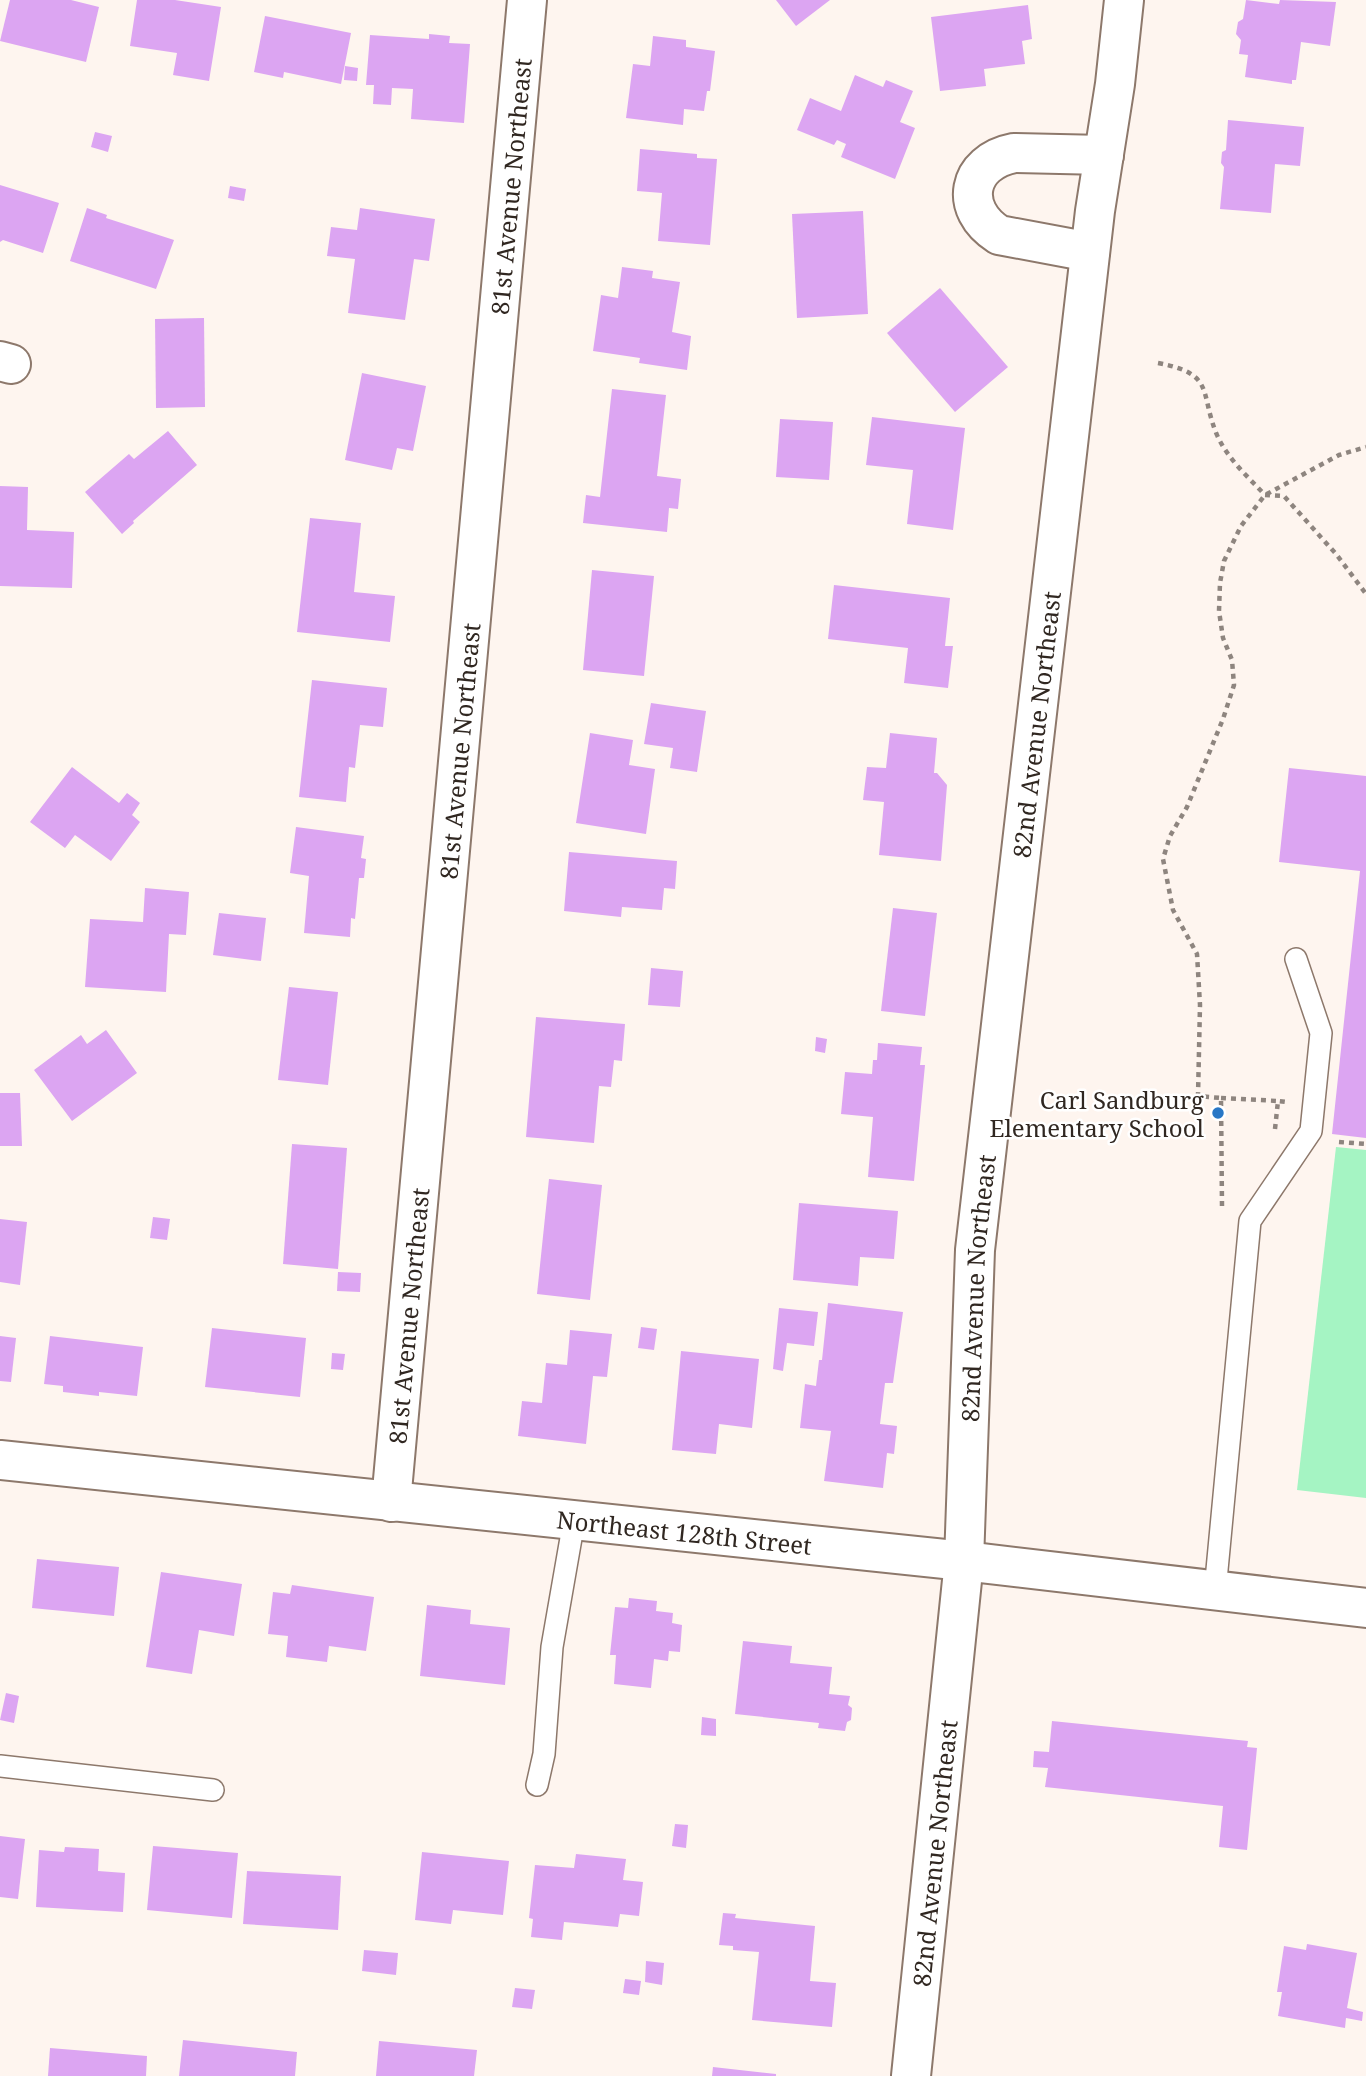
<svg xmlns="http://www.w3.org/2000/svg" width="1366" height="2076" viewBox="0 0 1366 2076" font-family="'Noto Serif',serif">
  <rect width="100%" height="100%" fill="#fef5ef"/>
  <polygon fill="#a5f4c3" points="1336,1147 1366,1150 1366,1498 1297,1490"/>
  <g fill="#dca5f2">
    <polygon points="10,0 71,0 99,7 86,62 0,41"/>
    <polygon points="137,0 175,0 221,7 209,81 173,75 177,53 130,46"/>
    <polygon points="776,0 830,0 796,26"/>
    <polygon points="1246,0 1279,4 1280,0 1336,2 1330,46 1301,42 1296,80 1292,80 1292,84 1245,77 1248,55 1239,54 1241,40 1236,34 1238,22 1243,19"/>
    <polygon points="1028,5 1032,39 1022,41 1025,64 984,69 986,86 940,91 931,17"/>
    <polygon points="265,16 351,33 341,84 284,72 283,78 254,72"/>
    <polygon points="429,34 450,36 449,43 470,44 464,123 411,119 413,89 392,88 391,105 373,104 374,85 366,85 370,35 429,39"/>
    <polygon points="653,36 686,40 686,47 715,51 710,91 707,91 704,111 684,109 683,125 626,118 633,64 650,66"/>
    <polygon points="345,66 358,68 357,81 344,80"/>
    <polygon points="855,75 883,87 886,80 913,91 900,122 915,128 895,179 841,157 846,144 837,140 834,145 797,130 810,98 841,111"/>
    <polygon points="1228,120 1304,127 1300,166 1275,164 1271,213 1220,209 1224,167 1221,163 1222,152 1226,150"/>
    <polygon points="95,132 112,136 108,152 91,147"/>
    <polygon points="640,149 697,154 697,158 717,159 710,245 658,241 662,193 637,191"/>
    <polygon points="0,185 59,203 43,253 3,240 0,242"/>
    <polygon points="230,186 246,189 244,201 228,198"/>
    <polygon points="87,208 107,215 106,218 174,240 156,289 70,261"/>
    <polygon points="360,208 435,219 429,261 414,259 405,320 348,313 355,259 327,256 331,227 357,230"/>
    <polygon points="863,211 868,314 797,318 792,214"/>
    <polygon points="622,267 653,271 652,278 680,282 672,332 691,336 687,370 639,363 640,358 593,351 601,295 618,298"/>
    <polygon points="940,288 1008,367 955,412 887,333"/>
    <polygon points="204,318 205,407 156,408 155,319"/>
    <polygon points="362,373 426,386 413,451 397,448 392,470 345,460"/>
    <polygon points="612,389 666,395 657,476 681,479 678,509 669,508 667,532 583,523 586,495 600,497"/>
    <polygon points="872,417 965,428 953,530 907,524 913,470 866,465"/>
    <polygon points="780,419 833,422 829,480 776,477"/>
    <polygon points="168,431 197,465 133,521 134,523 122,534 85,492 129,454 134,459"/>
    <polygon points="0,486 28,487 27,530 74,532 72,588 0,586"/>
    <polygon points="310,518 361,523 354,592 395,596 390,642 297,632"/>
    <polygon points="592,570 654,576 644,676 583,670"/>
    <polygon points="834,585 950,598 945,646 953,646 948,688 904,683 908,648 828,639"/>
    <polygon points="312,680 387,688 383,727 360,725 355,768 349,767 346,802 299,797"/>
    <polygon points="651,703 706,711 697,772 670,768 673,748 644,744"/>
    <polygon points="590,733 633,740 629,765 655,769 646,834 576,823"/>
    <polygon points="890,733 937,738 934,773 937,773 947,785 941,861 879,855 884,802 863,800 867,767 886,768"/>
    <polygon points="72,767 119,803 127,793 140,803 132,815 140,822 111,861 75,835 65,848 30,822"/>
    <polygon points="1289,768 1366,776 1366,1138 1332,1134 1360,871 1279,862"/>
    <polygon points="296,827 364,836 361,858 366,859 364,878 359,878 355,919 351,918 350,937 304,933 309,876 290,873"/>
    <polygon points="569,852 677,861 675,889 664,888 662,910 622,907 621,917 564,911"/>
    <polygon points="145,888 189,892 186,935 169,934 166,992 85,987 90,919 143,922"/>
    <polygon points="893,908 937,913 925,1016 881,1011"/>
    <polygon points="219,913 266,918 261,961 213,955"/>
    <polygon points="651,968 683,971 680,1007 648,1005"/>
    <polygon points="289,987 338,992 328,1085 278,1080"/>
    <polygon points="536,1017 625,1024 622,1061 614,1060 611,1087 599,1086 594,1143 526,1137"/>
    <polygon points="106,1030 137,1073 72,1121 34,1070 81,1035 87,1044"/>
    <polygon points="816,1037 827,1039 825,1053 815,1051"/>
    <polygon points="878,1043 922,1047 920,1065 925,1065 914,1181 868,1177 873,1117 841,1114 845,1072 872,1074 873,1060 877,1060"/>
    <polygon points="0,1093 20,1093 22,1146 0,1146"/>
    <polygon points="292,1144 347,1148 338,1269 283,1264"/>
    <polygon points="549,1179 602,1185 590,1300 537,1294"/>
    <polygon points="799,1203 898,1211 894,1259 860,1257 858,1286 793,1280"/>
    <polygon points="153,1217 170,1219 167,1240 150,1238"/>
    <polygon points="0,1219 27,1222 20,1285 0,1282"/>
    <polygon points="338,1272 361,1273 360,1292 337,1291"/>
    <polygon points="828,1303 903,1312 893,1383 885,1383 880,1424 897,1426 894,1454 887,1453 883,1488 824,1481 831,1431 800,1428 805,1384 816,1386 819,1360 822,1360"/>
    <polygon points="779,1308 818,1312 814,1346 787,1343 783,1371 773,1369"/>
    <polygon points="641,1327 657,1329 654,1350 638,1348"/>
    <polygon points="212,1328 306,1338 300,1397 205,1387"/>
    <polygon points="570,1330 612,1334 607,1377 593,1376 586,1444 518,1436 522,1401 542,1403 546,1363 567,1365"/>
    <polygon points="0,1336 16,1338 11,1382 0,1381"/>
    <polygon points="50,1336 143,1347 137,1396 99,1392 99,1396 63,1392 63,1386 44,1384"/>
    <polygon points="681,1351 759,1359 752,1428 719,1424 716,1454 672,1450"/>
    <polygon points="332,1353 345,1354 343,1370 331,1369"/>
    <polygon points="37,1559 119,1567 114,1616 32,1608"/>
    <polygon points="161,1572 242,1584 234,1636 199,1630 192,1674 146,1667"/>
    <polygon points="292,1585 374,1597 366,1651 329,1646 327,1662 286,1657 288,1636 268,1634 273,1592 290,1594"/>
    <polygon points="629,1598 657,1601 656,1611 673,1613 672,1623 682,1625 680,1652 669,1651 668,1661 654,1659 651,1688 614,1684 616,1655 610,1655 615,1607 628,1608"/>
    <polygon points="427,1605 471,1610 470,1624 510,1628 505,1685 420,1676"/>
    <polygon points="743,1641 792,1646 790,1663 832,1667 829,1694 850,1696 848,1705 852,1708 851,1720 847,1722 845,1731 818,1728 819,1723 735,1714"/>
    <polygon points="6,1693 19,1696 14,1723 0,1720"/>
    <polygon points="702,1717 716,1719 716,1736 701,1735"/>
    <polygon points="1052,1721 1248,1741 1247,1747 1257,1748 1247,1850 1219,1847 1223,1806 1045,1787 1048,1768 1033,1767 1034,1751 1049,1752"/>
    <polygon points="675,1824 688,1825 686,1848 672,1846"/>
    <polygon points="0,1836 25,1839 18,1899 0,1897"/>
    <polygon points="153,1846 238,1853 232,1918 147,1910"/>
    <polygon points="65,1847 99,1849 98,1871 125,1873 123,1912 36,1907 39,1850 64,1852"/>
    <polygon points="422,1852 509,1861 503,1915 453,1910 451,1924 415,1920"/>
    <polygon points="576,1854 626,1859 623,1880 643,1882 639,1916 620,1914 618,1927 564,1922 562,1940 531,1937 533,1919 529,1918 535,1865 574,1868"/>
    <polygon points="247,1871 341,1876 338,1930 243,1924"/>
    <polygon points="723,1913 736,1914 735,1918 815,1926 810,1981 836,1983 832,2027 752,2020 759,1952 733,1950 733,1946 719,1945"/>
    <polygon points="1307,1944 1357,1953 1347,2008 1363,2012 1362,2021 1346,2018 1345,2028 1278,2016 1282,1992 1277,1992 1284,1946 1306,1950"/>
    <polygon points="364,1950 398,1953 396,1975 362,1971"/>
    <polygon points="646,1961 664,1963 662,1985 645,1982"/>
    <polygon points="625,1979 641,1981 639,1995 623,1993"/>
    <polygon points="515,1988 535,1990 532,2009 512,2007"/>
    <polygon points="183,2040 297,2052 295,2076 179,2076"/>
    <polygon points="379,2041 477,2050 474,2076 376,2076"/>
    <polygon points="50,2048 147,2056 146,2076 48,2076"/>
    <polygon points="713,2067 776,2074 776,2076 712,2076"/>
  </g>
  <g fill="none" stroke-linecap="round" stroke-linejoin="round">
    <defs>
      <g id="lane">
        <polyline points="1215,1591 1250,1221 1311,1131 1321,1033 1296,959"/>
        <polyline points="0,1766 213,1790"/>
        <polyline points="537,1785 544,1754 552,1647 574,1521"/>
      </g>
      <g id="street">
        <path d="M1090,252L999,235C958,209 967,162 1014,153L1104,155"/>
        <polyline points="0,361 11,364"/>
        <path id="s1" d="M0,1460L964,1561L1366,1608"/>
        <path id="s2" d="M391,1502L527,0"/>
        <path id="s3" d="M911,2076L964,1561L975,1250L1095,211L1115,84L1124,0"/>
      </g>
    </defs>
    <use href="#lane" stroke="#8d786b" stroke-width="24"/>
    <use href="#street" stroke="#8d786b" stroke-width="42"/>
    <g stroke="#8e857f" stroke-width="4.5" stroke-dasharray="5 5" stroke-linecap="butt">
      <path d="M1158,363C1216,374 1199,392 1217,435C1227,458 1248,477 1265,495L1284,496L1336,554L1366,594"/>
      <polyline points="1221,1098 1278,1101"/>
      <polyline points="1275,1129 1278,1101 1286,1102"/>
      <polyline points="1339,1142 1366,1144"/>
      <polyline points="1222,1206 1221,1098 1198,1096 1200,1005 1197,954 1173,910 1163,859 1170,836 1187,807 1223,719 1234,685 1232,660 1223,638 1219,611 1220,583 1224,561 1241,526 1265,495 1339,455 1366,447"/>
    </g>
    <use href="#lane" stroke="#fff" stroke-width="21"/>
    <use href="#street" stroke="#fff" stroke-width="38"/>
  </g>
  <circle fill="#2877c6" stroke="#fff" stroke-width="2.5" cx="1218" cy="1113" r="7"/>
  <g text-anchor="middle" dominant-baseline="central" stroke-width="5" stroke-linejoin="round" paint-order="stroke">
    <g font-size="24" fill="#302721" stroke="#fff">
      <text stroke="none"><textPath href="#s2" startOffset="1321">81st Avenue Northeast</textPath></text>
      <text stroke="none"><textPath href="#s3" startOffset="1358">82nd Avenue Northeast</textPath></text>
      <text stroke="none"><textPath href="#s2" startOffset="754">81st Avenue Northeast</textPath></text>
      <text stroke="none"><textPath href="#s3" startOffset="791">82nd Avenue Northeast</textPath></text>
      <text stroke="none"><textPath href="#s2" startOffset="187">81st Avenue Northeast</textPath></text>
      <text stroke="none"><textPath href="#s1" startOffset="688">Northeast 128th Street</textPath></text>
      <text stroke="none"><textPath href="#s3" startOffset="224">82nd Avenue Northeast</textPath></text>
    </g>
    <g font-size="24" fill="#302721" stroke="#fff" text-anchor="end">
      <text x="1204" y="1099">Carl Sandburg<tspan x="1204" dy="28">Elementary School</tspan></text>
    </g>
  </g>
</svg>
